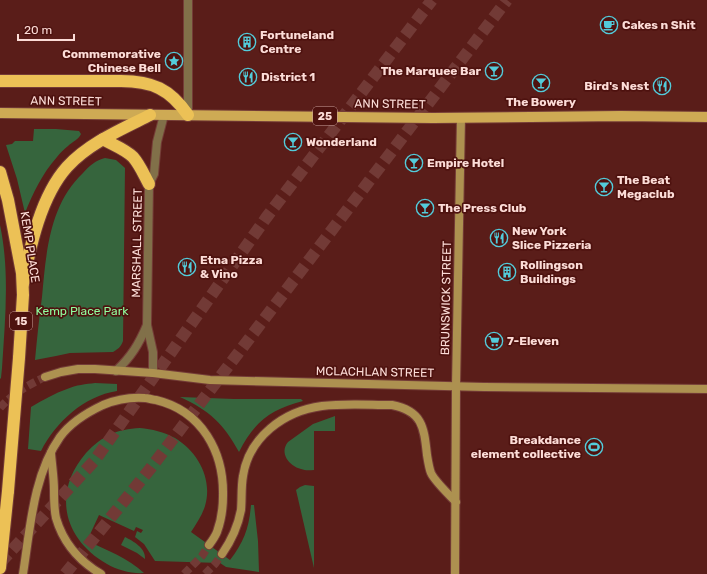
<svg xmlns="http://www.w3.org/2000/svg" width="707" height="574" viewBox="0 0 707 574" font-family="Rubik,sans-serif">
  <rect width="100%" height="100%" fill="#5a1d19"/>
  <g fill="#36653d">
    <path d="M34,129H56L79,131L81,134C79,139 72,142 68,146C64,149 60,153 57,157C42,174 33,193 25,213L17,179L6,145L12,144L15,141H33Z"/>
    <path d="M105,158L116,160L125,168L123,341C121,347 118,349 113,352L70,353L56,356L35,360C37,339 39,318 42,297C46,254 49,205 83,173C89,166 96,160 105,158Z"/>
    <path d="M0,225C10,272 5,321 2,368L1,378L0,379Z"/>
    <path d="M95,383L117,384V391C84,396 56,422 41,451L28,449L31,407C43,400 55,393 67,389C76,385 86,384 95,383Z"/>
    <path d="M180,397L234,399H301L303,401C271,409 254,422 239,452C224,424 209,410 180,397Z"/>
    <path d="M335,416V431H314V470C310,470 306,471 301,469C289,466 279,453 288,442L313,424Z"/>
    <path d="M140,428C152,429 164,432 175,438C198,452 213,479 205,506C202,516 196,524 191,532L230,560C244,542 249,528 251,505H254L258,541L259,572L226,567L220,563L155,561L144,544L135,537L137,531L141,533L143,530L136,527L134,531L99,515L87,541C107,550 128,558 144,573C132,574 117,570 107,564C63,539 52,492 86,453C102,436 117,429 140,428Z"/>
    <polygon points="305,485 314,486 314,568 296,490 300,487"/>
    <path d="M125,537C133,541 146,548 145,559L137,553L121,545Z"/>
  </g>
  <g fill="none" stroke-linecap="round" stroke-linejoin="round">
    <g stroke="#723a36" stroke-width="8" stroke-dasharray="8 4" stroke-linecap="butt">
      <path d="M0,408C12,394 28,385 45,377"/>
      <polyline points="184,574 202,556 209,545"/>
      <polyline points="205,574 215,564 222,554"/>
    </g>
    <g stroke="#723a36" stroke-width="12" stroke-dasharray="12 6" stroke-linecap="butt">
      <polyline points="0,563 95,460 266,218 432,0"/>
      <polyline points="65,574 150,469 507,0"/>
    </g>
    <defs>
      <g id="street">
        <polyline points="188,0 188,115"/>
        <path d="M116,371C131,357 139,344 147,325"/>
        <polyline points="153,373 153,352 147,325 149,184 154,174 157,142 164,115"/>
      </g>
      <g id="secondary">
        <polyline points="45,377 61,372 78,369 95,369 153,373 210,380 484,387 707,389"/>
        <path d="M51,453C52,466 54,478 54,490C54,499 54,509 56,518C63,542 79,561 101,574"/>
        <path d="M222,554C231,541 238,526 241,510C242,499 241,487 243,476C249,437 284,411 322,406C345,403 369,405 392,405C423,411 424,428 427,455C428,461 429,468 431,473C434,480 450,496 456,502"/>
        <path d="M23,574C30,530 33,475 60,437C71,422 86,413 103,405C115,400 131,397 145,398C148,398 153,400 156,400C202,411 224,452 223,496C223,508 221,521 217,532C215,537 212,541 209,545"/>
        <polyline points="455,574 456,386 461,117"/>
      </g>
      <polyline id="primary" points="0,113 433,118 621,116 707,117"/>
      <g id="highway">
        <path d="M0,81H121C152,81 170,89 188,115"/>
        <path d="M103,139C113,145 125,149 133,157C140,165 144,175 149,184"/>
        <polyline points="0,172 8,200 22,273 23,295 19,358"/>
        <path d="M23,284C30,246 41,196 67,167C89,143 122,129 150,115"/>
        <polyline points="0,568 8,491"/>
      </g>
    </defs>
    <use href="#street" stroke="#743c37" stroke-width="10"/>
    <use href="#secondary" stroke="#743c37" stroke-width="10"/>
    <use href="#primary" stroke="#743c37" stroke-width="12"/>
    <use href="#highway" stroke="#743c37" stroke-width="14"/>
    <use href="#street" stroke="#817049" stroke-width="8"/>
    <use href="#secondary" stroke="#ad9150" stroke-width="8"/>
    <use href="#primary" stroke="#ceaa54" stroke-width="10"/>
    <use href="#highway" stroke="#ecc156" stroke-width="12"/>
    <defs>
      <polyline id="highway-bridge" points="8,491 19,358"/>
    </defs>
    <use href="#highway-bridge" stroke="#743c37" stroke-width="14" stroke-linecap="butt"/>
    <use href="#highway-bridge" stroke="#ecc156" stroke-width="12"/>
  </g>
  <defs>
    <symbol id="cafe-ring" viewBox="-11 -11 22 22"><circle r="9.5" fill="#4e120f" stroke="#53cbda" stroke-width="1.5"/><path d="M-5.5-4.5H6V0H3Q3 3.5 0 3.5H-2.5Q-5.5 3.5-5.5 0ZM3-3.2v2h1.7v-2ZM-6 4.5H4V6H-6Z" fill="#53cbda"/></symbol>
    <symbol id="building-ring" viewBox="-11 -11 22 22"><circle r="9.5" fill="#4e120f" stroke="#53cbda" stroke-width="1.5"/><path d="M-4-6H4V6H1V3H-1V6H-4ZM-2.5-4.3h1.7v1.8h-1.7ZM.8-4.3h1.7v1.8H.8ZM-2.5-1h1.7V.8h-1.7ZM.8-1h1.7V.8H.8Z" fill="#53cbda"/></symbol>
    <symbol id="sight-ring" viewBox="-11 -11 22 22"><circle r="9.5" fill="#4e120f" stroke="#53cbda" stroke-width="1.5"/><path d="M0-6L1.8-2.2L6-1.7L2.9 1.2L3.7 5.4L0 3.3L-3.7 5.4L-2.9 1.2L-6-1.7L-1.8-2.2Z" fill="#53cbda"/></symbol>
    <symbol id="bar-ring" viewBox="-11 -11 22 22"><circle r="9.5" fill="#4e120f" stroke="#53cbda" stroke-width="1.5"/><path d="M-6-5H6L.8 .8V4.5H3.5V6h-7V4.5H-.8V.8Z" fill="#53cbda"/></symbol>
    <symbol id="restaurant-ring" viewBox="-11 -11 22 22"><circle r="9.5" fill="#4e120f" stroke="#53cbda" stroke-width="1.5"/><path d="M-5-6h1v4h1v-4h1v4h1v-4h1v5L-1.5 .5V6h-2V.5L-5-1ZM5-6V6H3V1.5H1.5Q1.5-4 5-6Z" fill="#53cbda"/></symbol>
    <symbol id="supermarket-ring" viewBox="-11 -11 22 22"><circle r="9.5" fill="#4e120f" stroke="#53cbda" stroke-width="1.5"/><path d="M-6-5.5h2.5l.6 2H6L4.5 2H-2.5L-4.4-4H-6ZM-1.5 3.2a1.3 1.3 0 1 0 .1 0ZM3 3.2a1.3 1.3 0 1 0 .1 0Z" fill="#53cbda"/></symbol>
    <symbol id="stadium-ring" viewBox="-11 -11 22 22"><circle r="9.5" fill="#4e120f" stroke="#53cbda" stroke-width="1.5"/><path d="M0-5a6.5 5 0 1 0 0 10a6.5 5 0 1 0 0-10ZM-3.5-1.8h7v3.6h-7Z" fill="#53cbda"/></symbol>
  </defs>
  <g fill-rule="evenodd">
    <use href="#cafe-ring" x="599" y="15" width="20" height="20"/>
    <use href="#building-ring" x="237" y="32" width="20" height="20"/>
    <use href="#sight-ring" x="164" y="51" width="20" height="20"/>
    <use href="#bar-ring" x="484" y="61" width="20" height="20"/>
    <use href="#restaurant-ring" x="238" y="67" width="20" height="20"/>
    <use href="#bar-ring" x="531" y="73" width="20" height="20"/>
    <use href="#restaurant-ring" x="652" y="76" width="20" height="20"/>
    <use href="#bar-ring" x="283" y="132" width="20" height="20"/>
    <use href="#bar-ring" x="404" y="153" width="20" height="20"/>
    <use href="#bar-ring" x="594" y="177" width="20" height="20"/>
    <use href="#bar-ring" x="415" y="198" width="20" height="20"/>
    <use href="#restaurant-ring" x="489" y="228" width="20" height="20"/>
    <use href="#restaurant-ring" x="177" y="257" width="20" height="20"/>
    <use href="#building-ring" x="497" y="262" width="20" height="20"/>
    <use href="#supermarket-ring" x="484" y="331" width="20" height="20"/>
    <use href="#stadium-ring" x="584" y="437" width="20" height="20"/>
  </g>
  <g text-anchor="middle" dominant-baseline="central" stroke-width="3.5" stroke-linejoin="round" paint-order="stroke">
    <g fill="#4e120f" stroke="#c89f9b" stroke-width="1">
      <rect x="313" y="107" width="24" height="18" rx="3"/>
      <rect x="10" y="312" width="22" height="18" rx="3"/>
    </g>
    <g font-size="11" font-weight="bold" fill="#fcdcd7">
      <text x="325" y="116">25</text>
      <text x="21" y="321">15</text>
    </g>
    <g font-size="12" font-weight="bold" fill="#fcdcd7" stroke="#4e120f" text-anchor="start">
      <text x="622" y="25">Cakes n Shit</text>
      <text x="260" y="35">Fortuneland<tspan x="260" dy="14">Centre</tspan></text>
      <text x="161" y="54" text-anchor="end">Commemorative<tspan x="161" dy="14">Chinese Bell</tspan></text>
      <text x="481" y="71" text-anchor="end">The Marquee Bar</text>
      <text x="261" y="77">District 1</text>
      <text x="649" y="86" text-anchor="end">Bird's Nest</text>
      <text x="541" y="102" text-anchor="middle">The Bowery</text>
      <text x="306" y="142">Wonderland</text>
      <text x="427" y="163">Empire Hotel</text>
      <text x="617" y="180">The Beat<tspan x="617" dy="14">Megaclub</tspan></text>
      <text x="438" y="208">The Press Club</text>
      <text x="512" y="231">New York<tspan x="512" dy="14">Slice Pizzeria</tspan></text>
      <text x="200" y="260">Etna Pizza<tspan x="200" dy="14">&amp; Vino</tspan></text>
      <text x="520" y="265">Rollingson<tspan x="520" dy="14">Buildings</tspan></text>
      <text x="507" y="341">7-Eleven</text>
      <text x="581" y="440" text-anchor="end">Breakdance<tspan x="581" dy="14">element collective</tspan></text>
    </g>
    <g font-size="12" fill="#fcdcd7" stroke="#4e120f">
      <text transform="translate(66 101) rotate(1)">ANN STREET</text>
      <text transform="translate(390 104) rotate(1)">ANN STREET</text>
      <text transform="translate(137 243) rotate(-89)">MARSHALL STREET</text>
      <text transform="translate(30 247) rotate(81)">KEMP PLACE</text>
      <text transform="translate(446 298) rotate(-89)">BRUNSWICK STREET</text>
      <text transform="translate(375 372) rotate(1)">MCLACHLAN STREET</text>
    </g>
    <g font-size="12" fill="#90fe9f" stroke="#4e120f">
      <text x="82" y="311">Kemp Place Park</text>
    </g>
  </g>
  <path d="M18 34v6h56v-6" fill="none" stroke="#fcdcd7" stroke-width="2"/>
  <text x="24" y="34" font-size="12" fill="#fcdcd7" stroke="#4e120f" stroke-width="3" paint-order="stroke">20 m</text>
</svg>
